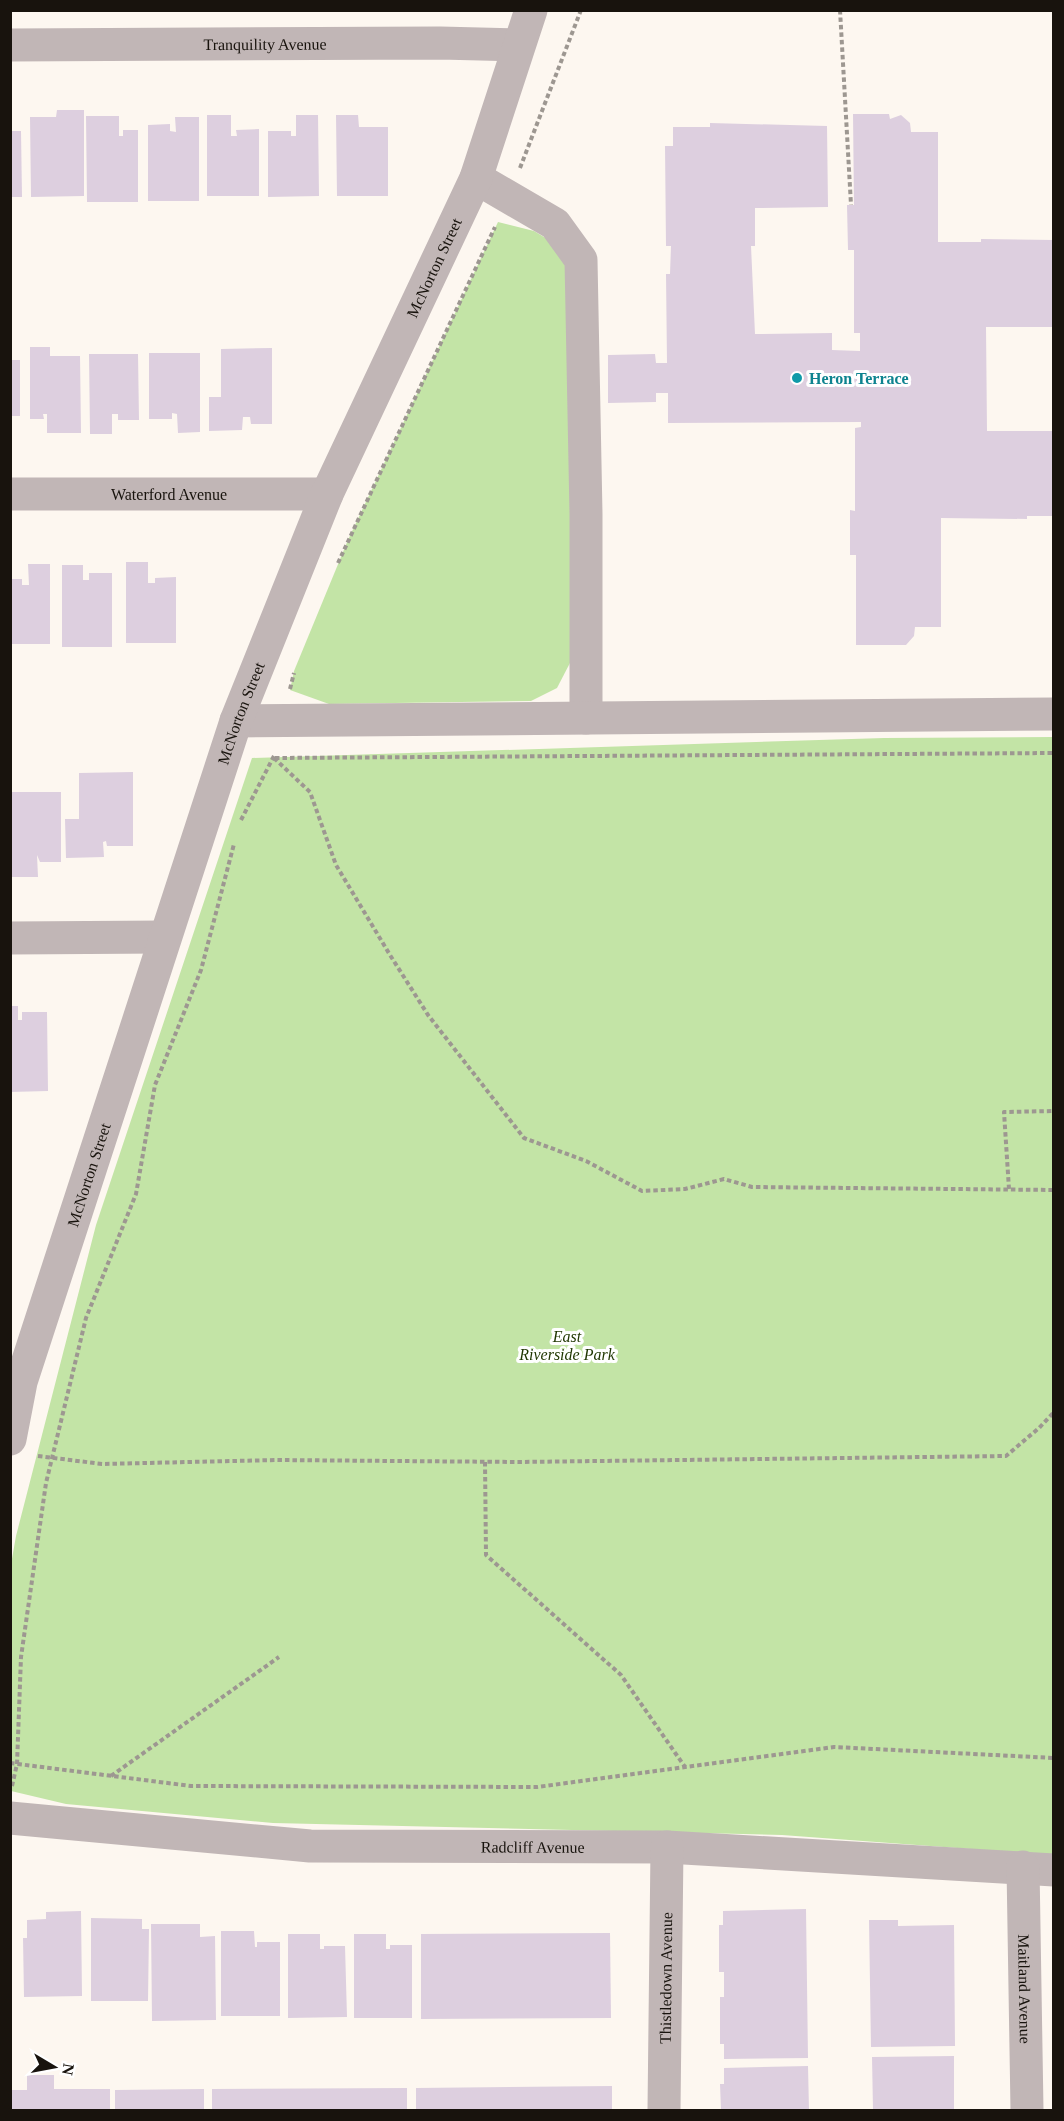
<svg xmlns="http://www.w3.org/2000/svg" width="1064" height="2121" viewBox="0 0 1064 2121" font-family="Georgia,serif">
  <rect width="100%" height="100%" fill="#fdf7f0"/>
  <g fill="#c3e4a6">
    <polygon points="498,222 534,231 559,246 571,275 571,661 557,688 531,701 329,704 290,690 294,671 348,540"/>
    <polygon points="1053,737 1053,1855 782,1835 273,1823 66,1804 11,1791 10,1570 16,1536 96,1225 252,758 884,738"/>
  </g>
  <g fill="#ddcfdf">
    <polygon points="57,110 84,110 84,196 31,197 30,117 56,117"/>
    <polygon points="853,114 889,114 890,119 901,115 910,123 911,132 938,132 938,242 981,242 981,239 1054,240 1054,327 986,327 987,431 1054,431 1054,516 1027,516 1027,519 941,518 941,627 915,627 914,636 906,645 856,645 856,555 850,555 850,510 855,511 855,428 861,427 861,422 668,423 668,393 656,393 656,402 608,403 608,355 655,354 656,363 667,363 666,274 670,274 671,246 666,246 665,146 673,146 673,127 710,127 710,123 827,126 828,207 755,208 755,246 751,246 755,334 832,333 832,350 860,351 860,333 854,333 854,250 848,250 847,205 854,205"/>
    <polygon points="207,115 231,115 231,136 237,136 236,130 259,129 259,196 207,196"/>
    <polygon points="296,115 318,115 319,196 268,197 268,131 291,131 291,136 296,136"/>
    <polygon points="336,115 358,115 359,127 388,127 388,196 337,196"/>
    <polygon points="86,116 119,116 119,136 123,136 123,130 138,130 138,202 87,202"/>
    <polygon points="175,117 199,117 199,201 148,201 148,125 170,124 170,131 176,132"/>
    <polygon points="10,131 21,131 22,197 10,197"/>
    <polygon points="30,347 50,347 50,356 80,356 81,433 47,433 47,414 43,414 44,419 30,419"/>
    <polygon points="272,348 272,424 251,424 250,417 243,417 242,430 209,431 209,397 221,397 221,349"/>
    <polygon points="149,353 200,353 200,432 178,433 177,414 172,413 172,419 149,419"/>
    <polygon points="89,354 138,354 139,420 118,420 118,414 112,414 112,434 90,434"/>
    <rect x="10" y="360" width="10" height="56"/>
    <polygon points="126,562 148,562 148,583 155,583 155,578 176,577 176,643 126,643"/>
    <polygon points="28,564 50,564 50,644 10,644 10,579 22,579 22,585 29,585"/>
    <polygon points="62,565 83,565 83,580 89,580 89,573 112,573 112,647 62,647"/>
    <polygon points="133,772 133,846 107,846 106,841 103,842 104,857 66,858 65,819 79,819 79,773"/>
    <polygon points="10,792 61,792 61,862 40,862 37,855 38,877 10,877"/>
    <polygon points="10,1006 18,1006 18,1020 22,1020 22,1012 47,1012 48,1091 10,1092"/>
    <polygon points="806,1909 808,2058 724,2059 724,2044 720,2044 720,1997 724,1997 724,1972 719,1972 719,1925 723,1925 723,1911"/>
    <polygon points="81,1911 82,1996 24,1997 23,1938 27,1938 27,1920 46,1919 46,1912"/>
    <polygon points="91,1918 142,1919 142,1929 149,1929 148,2001 91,2001"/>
    <polygon points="869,1920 898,1920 898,1926 954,1925 955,2046 871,2047"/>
    <polygon points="151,1924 200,1924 200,1937 215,1936 216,2020 152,2021"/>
    <polygon points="221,1931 254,1931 255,1947 257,1947 257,1942 280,1942 280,2016 221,2016"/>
    <polygon points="610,1933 611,2018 421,2019 421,1934"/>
    <polygon points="288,1934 320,1934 320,1949 324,1949 324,1946 345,1946 347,2017 288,2018"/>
    <polygon points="354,1934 386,1934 386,1949 390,1949 390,1945 412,1945 412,2018 354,2018"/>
    <polygon points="954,2056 954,2110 873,2110 872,2057"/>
    <polygon points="808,2066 809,2110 721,2110 720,2084 724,2084 724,2068"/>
    <polygon points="27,2075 54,2075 54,2089 110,2089 110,2110 10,2110 10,2090 27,2090"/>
    <polygon points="612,2086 612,2110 416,2110 416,2088"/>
    <polygon points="407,2088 407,2110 212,2110 212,2089"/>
    <polygon points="204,2089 204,2110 115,2110 115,2090"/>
  </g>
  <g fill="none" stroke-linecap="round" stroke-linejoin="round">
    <g stroke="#9d9791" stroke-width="4" stroke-dasharray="4.5 3" stroke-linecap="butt">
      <polyline points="840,10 851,205"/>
      <polyline points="520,168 581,10"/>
      <polyline points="338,563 495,227"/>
      <polyline points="290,689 294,673"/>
      <polyline points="274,758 310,792 336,865 390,955 428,1015 524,1138 586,1161 642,1191 685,1189 724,1179 752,1187 1054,1190"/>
      <polyline points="275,758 1054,753"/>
      <polyline points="241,820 275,754"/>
      <polyline points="1009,1189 1004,1112 1054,1111"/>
      <polyline points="38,1456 102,1464 276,1460 518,1462 1006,1456 1039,1428 1054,1412"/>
      <polyline points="485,1462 486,1555 621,1675 685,1767"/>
      <polyline points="10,1763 191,1786 537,1787 834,1747 1054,1758"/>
      <polyline points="111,1776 279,1657"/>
      <polyline points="12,1786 17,1764 21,1657 46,1483 86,1318 136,1194 155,1085 201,970 234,844"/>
    </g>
    <g stroke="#c1b6b6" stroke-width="33">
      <path id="s1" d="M10,45L440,43L518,45"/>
      <polyline points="476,178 555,224 581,260 586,514 586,718"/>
      <path id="s2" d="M10,494H327"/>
      <polyline points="236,721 1054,714"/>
      <polyline points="10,938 165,937"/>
      <path id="s3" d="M10,1439L21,1382L236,721L327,494L476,178L531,10"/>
      <path id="s4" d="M10,1818L310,1846L667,1847L1054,1870"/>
      <path id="s5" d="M1023,1867L1027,2110"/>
      <path id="s6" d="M664,2110L667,1847"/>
    </g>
  </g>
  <circle fill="#0f9aa8" stroke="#fff" stroke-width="2" cx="797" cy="378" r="6"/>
  <g text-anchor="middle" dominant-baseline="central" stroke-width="6" stroke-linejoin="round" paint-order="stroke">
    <g font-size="16" fill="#18130d" stroke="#fff">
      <text stroke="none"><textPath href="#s1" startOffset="255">Tranquility Avenue</textPath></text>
      <text stroke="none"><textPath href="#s3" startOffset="1248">McNorton Street</textPath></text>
      <text stroke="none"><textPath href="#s2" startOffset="159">Waterford Avenue</textPath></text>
      <text stroke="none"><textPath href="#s3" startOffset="762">McNorton Street</textPath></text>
      <text stroke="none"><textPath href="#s3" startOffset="276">McNorton Street</textPath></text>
      <text stroke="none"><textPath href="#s4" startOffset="524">Radcliff Avenue</textPath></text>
      <text stroke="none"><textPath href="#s6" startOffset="132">Thistledown Avenue</textPath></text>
      <text stroke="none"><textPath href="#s5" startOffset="122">Maitland Avenue</textPath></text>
    </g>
    <g font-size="16" font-weight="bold" fill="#0d838f" stroke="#fff" text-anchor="start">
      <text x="809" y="378">Heron Terrace</text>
    </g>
    <g font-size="16" font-style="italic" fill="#1f3600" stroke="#fff">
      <text x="567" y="1336">East<tspan x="567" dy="18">Riverside Park</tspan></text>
    </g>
  </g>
  <rect width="1064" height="2121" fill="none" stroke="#18130d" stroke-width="24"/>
  <g transform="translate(54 2067) rotate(100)" stroke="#ffffff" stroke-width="4.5" paint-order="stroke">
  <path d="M0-4.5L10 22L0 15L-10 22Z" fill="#18130d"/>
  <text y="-9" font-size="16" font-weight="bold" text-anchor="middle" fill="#18130d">N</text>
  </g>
</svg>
